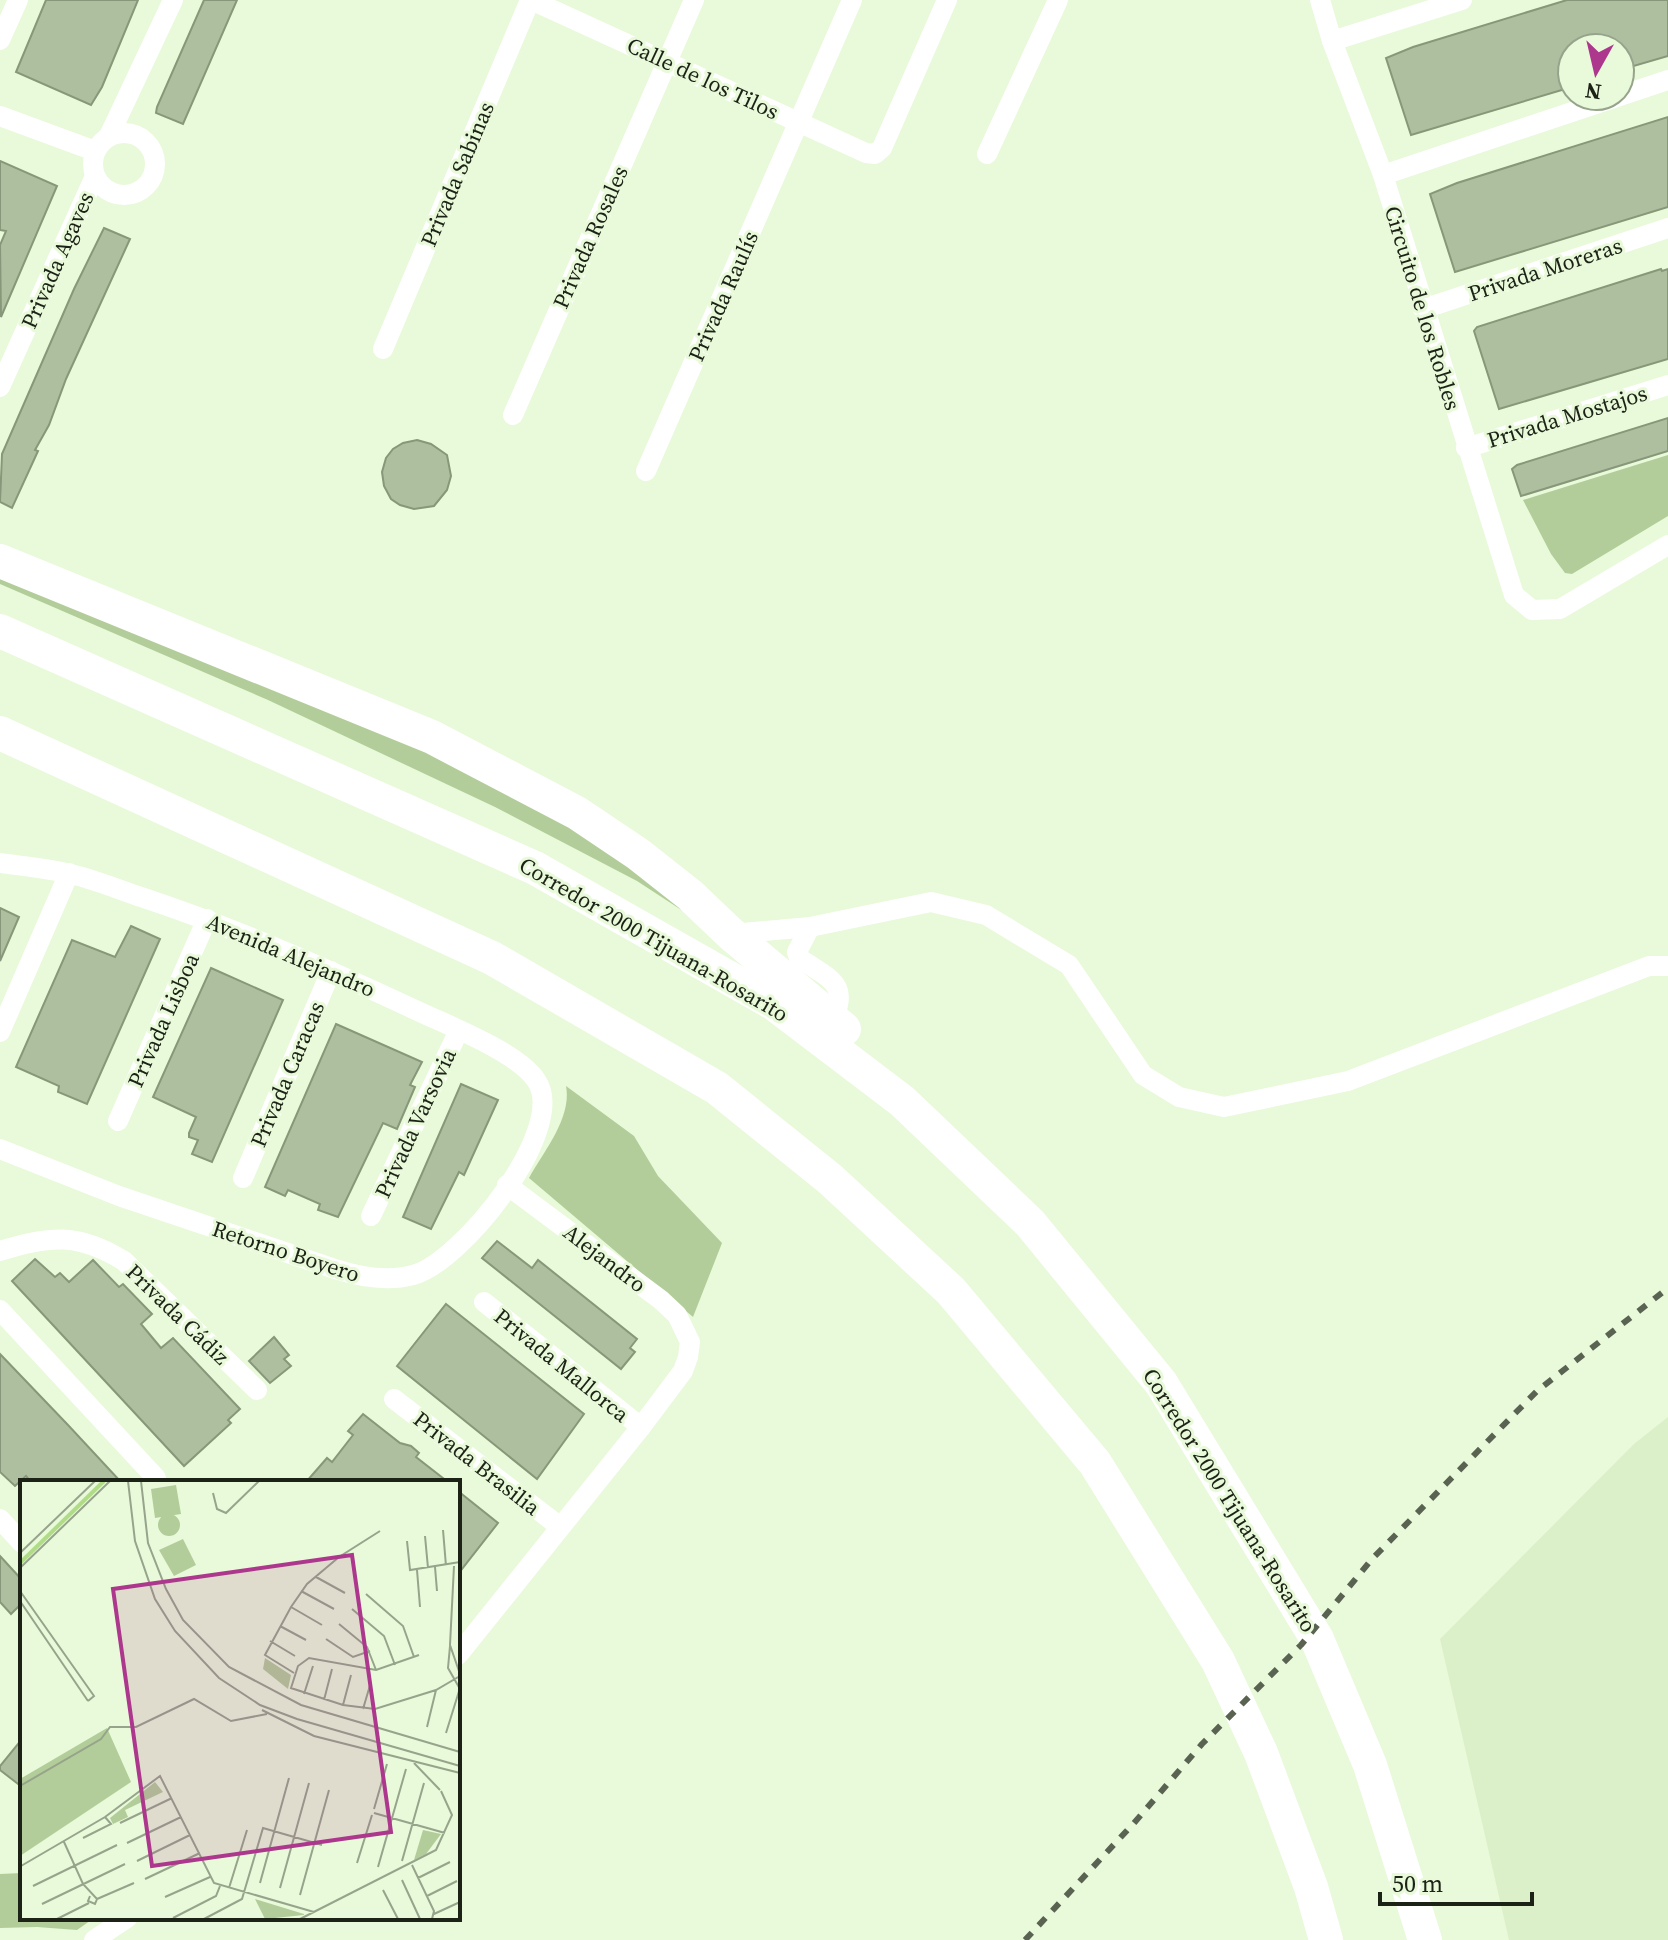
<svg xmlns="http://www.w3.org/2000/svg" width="1668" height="1940" viewBox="0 0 1668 1940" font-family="'Source Serif 4',serif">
  <rect width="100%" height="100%" fill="#e8fad9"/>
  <polygon fill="#dbf0c8" points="1668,1417 1668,1940 1509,1940 1440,1639 1634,1444"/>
  <g fill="#b2cd99">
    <polygon points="1668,455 1668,516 1572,574 1565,573 1551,554 1523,500"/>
    <polygon points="0,569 374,727 517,794 626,855 735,945 637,881 495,807 268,700 0,584"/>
    <path d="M566,1086L634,1136L658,1176L722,1243L693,1317L529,1178C544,1151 572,1118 566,1086Z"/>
    <polygon points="22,1873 22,1918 94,1918 77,1930 37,1927 0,1928 0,1874"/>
  </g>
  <g fill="#aebf9f" stroke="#879779" stroke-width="2">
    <polygon points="46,0 138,0 102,87 91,105 16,72"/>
    <polygon points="204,0 237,0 183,124 156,113 157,107"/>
    <polygon points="1567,0 1668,0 1668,56 1620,70 1620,48 1572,48 1572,87 1411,135 1386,58 1413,47"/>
    <polygon points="1668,117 1668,207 1455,272 1430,194 1457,183"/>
    <polygon points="0,161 57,186 1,317 0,245 6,231 0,230"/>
    <polygon points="104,228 130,239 66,379 49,425 35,450 38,451 12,508 0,502 2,454 74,289"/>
    <polygon points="1661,269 1662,271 1668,269 1668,359 1499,409 1474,331 1477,327"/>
    <polygon points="1668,418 1668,451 1521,496 1512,469 1517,465"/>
    <polygon points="417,440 431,444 447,455 451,476 447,490 434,506 414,509 400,505 391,499 384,486 382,472 386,458 393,449 403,443"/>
    <polygon points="0,908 19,917 0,961"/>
    <polygon points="131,926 160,939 87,1104 58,1092 59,1086 16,1067 72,940 115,957"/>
    <polygon points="211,968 283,1000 212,1162 192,1154 198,1140 189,1137 189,1133 196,1117 153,1097"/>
    <polygon points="336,1024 422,1062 410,1085 415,1087 397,1129 383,1123 338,1217 318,1210 320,1204 288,1190 285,1196 265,1187"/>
    <polygon points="461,1084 498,1100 464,1175 459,1172 431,1229 403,1217"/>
    <polygon points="497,1241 532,1268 538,1260 637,1339 630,1348 635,1352 621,1369 482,1258"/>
    <polygon points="35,1259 55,1277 60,1273 69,1282 93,1260 119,1287 123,1284 152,1314 141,1324 161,1348 173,1338 240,1409 228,1420 231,1423 184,1466 12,1281"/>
    <polygon points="446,1304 584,1414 537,1479 397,1366"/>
    <polygon points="274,1337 289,1355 284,1359 291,1366 270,1383 249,1361"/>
    <polygon points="0,1354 68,1425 121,1482 31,1482 26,1476 15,1486 0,1472"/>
    <polygon points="363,1414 400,1443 411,1446 419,1453 416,1457 448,1482 397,1482 394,1480 392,1482 306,1482 327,1458 332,1462 353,1435 348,1431"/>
    <polygon points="458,1491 498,1523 458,1574"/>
    <polygon points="0,1556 22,1580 22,1603 11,1614 0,1602"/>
    <polygon points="22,1739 22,1787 0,1770 0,1766"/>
  </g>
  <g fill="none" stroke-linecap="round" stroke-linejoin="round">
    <g stroke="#fff" stroke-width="20">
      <polyline points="531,0 866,153 875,154 882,148 947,0"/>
      <polyline points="1320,0 1332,41 1383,175 1514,595 1532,610 1560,609 1668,545"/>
      <polyline points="0,40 18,0"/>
      <polyline points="1332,41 1462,0"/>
      <polyline points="0,116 95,151"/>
      <circle cx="124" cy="164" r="31"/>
      <polyline points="109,136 173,0"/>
      <polyline points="987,154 1058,0"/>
      <polyline points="1383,175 1668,80"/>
      <polyline points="1423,309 1668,228"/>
      <polyline points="383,349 530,0"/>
      <polyline points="0,387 95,176"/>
      <polyline points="513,415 694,0"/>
      <polyline points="1466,448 1668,385"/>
      <polyline points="646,471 852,0"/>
      <path d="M0,863C22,866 44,868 66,873C91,878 117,889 141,897C238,929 330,970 422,1013C452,1027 518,1053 536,1080C570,1127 461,1263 413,1275C387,1282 360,1277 335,1269L119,1196L0,1149"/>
      <path d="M810,927L797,952L799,958C831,980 852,984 830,1025"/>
      <polyline points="731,934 810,927 931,902 986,915 1069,965 1143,1075 1179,1097 1224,1107 1348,1081 1649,966 1668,966"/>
      <polyline points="0,1032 69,873"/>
      <polyline points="118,1121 207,919"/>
      <polyline points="243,1178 331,971"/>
      <polyline points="371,1216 459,1030"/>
      <path d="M0,1251C50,1235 79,1233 124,1261L257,1390"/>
      <polyline points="484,1302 641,1427"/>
      <polyline points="0,1310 156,1478"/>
      <polyline points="394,1399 559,1526"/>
      <polyline points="0,1519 22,1543"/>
      <polyline points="458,1655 641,1427 683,1371 688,1357 690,1342 677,1315 661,1300 507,1185"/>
      <polyline points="94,1940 127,1918"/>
    </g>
    <g stroke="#fff" stroke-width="34">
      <polyline points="0,561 432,737 577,813 638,854 690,895 731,934 844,1029"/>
      <polyline points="0,631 535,868 773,1003 902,1101 1030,1223 1161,1383 1317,1639 1370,1765 1425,1940"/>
      <polyline points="0,733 492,958 717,1088 830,1179 951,1291 1095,1463 1218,1661 1261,1753 1311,1887 1326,1940"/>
    </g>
    <polyline stroke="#5a6351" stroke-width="6" stroke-dasharray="10 10" stroke-linecap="butt" points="1025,1940 1134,1823 1202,1744 1301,1645 1372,1559 1537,1391 1668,1288"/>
  </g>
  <g text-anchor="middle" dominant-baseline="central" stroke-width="6" stroke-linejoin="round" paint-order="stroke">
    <g font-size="22" fill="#1c2216" stroke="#e8fad9">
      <text transform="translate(703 78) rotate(25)">Calle de los Tilos</text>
      <text transform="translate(457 174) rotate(-67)">Privada Sabinas</text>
      <text transform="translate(590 237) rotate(-66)">Privada Rosales</text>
      <text transform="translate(57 260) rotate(-66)">Privada Agaves</text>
      <text transform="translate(1545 269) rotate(-18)">Privada Moreras</text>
      <text transform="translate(723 296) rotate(-66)">Privada Raulís</text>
      <text transform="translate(1423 308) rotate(73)">Circuito de los Robles</text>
      <text transform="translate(1567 416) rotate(-17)">Privada Mostajos</text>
      <text transform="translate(654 939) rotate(30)">Corredor 2000 Tijuana-Rosarito</text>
      <text transform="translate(291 955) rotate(23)">Avenida Alejandro</text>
      <text transform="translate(163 1020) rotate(-66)">Privada Lisboa</text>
      <text transform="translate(287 1074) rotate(-67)">Privada Caracas</text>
      <text transform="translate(415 1123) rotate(-65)">Privada Varsovia</text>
      <text transform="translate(286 1251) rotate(18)">Retorno Boyero</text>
      <text transform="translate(605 1258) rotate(37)">Alejandro</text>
      <text transform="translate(178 1314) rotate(44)">Privada Cádiz</text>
      <text transform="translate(562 1365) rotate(39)">Privada Mallorca</text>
      <text transform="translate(477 1463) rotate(38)">Privada Brasilia</text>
      <text transform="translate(1230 1500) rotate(58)">Corredor 2000 Tijuana-Rosarito</text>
    </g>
  </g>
  <g transform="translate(20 1480)">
    <rect width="440" height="440" fill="#e8fad9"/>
    <path d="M156,5L161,34L135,38L131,9ZM138 45a11 11 0 1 1 22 0a11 11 0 1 1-22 0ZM163,59L176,85L154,96L139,70ZM245,178L271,195L268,209L243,189ZM87,248L111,302L0,376V299ZM135,302L143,312L105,330L108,337L93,344L90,338ZM403,350L421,354L406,374L394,380ZM235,419L284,434V435L245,439Z" fill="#b2cd99"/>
    <path fill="none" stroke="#b1dc87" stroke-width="4" d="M0,83L84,1"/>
    <path fill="none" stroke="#96a48b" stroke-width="2" d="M108,1L115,61L135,119L155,151L199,198L240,225L277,239L440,286M121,1L128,63L146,109L163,140L209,187L281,225L440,272M193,13L197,29L206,33L239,1M423,50L426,86M405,56L408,88M387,61L390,90L440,82M0,73L75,1M434,86L430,165L440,194M415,87L417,111M0,88L90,1M397,90L400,127M296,97L325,113M0,111L74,216L68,221M281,111L314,129M346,114L383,146L394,177M0,121L68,221M271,127L302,145M332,129L364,156L375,185M319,144L347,167L356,190M260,146L286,160M306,159L333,177L350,171M250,161L275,176M430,166L428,188L440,209M399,175L356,190L289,178L278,186L271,208L323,225L355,229L416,210L440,196M274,193L245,175L271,127L287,104L319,77L360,51M284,214L293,186M304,220L312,189M323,225L331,195M343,229L351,202M242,230L294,256L440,293M407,247L416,210M426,253L440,208M394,283L420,310M0,306L81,259L90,247H116L174,219L211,241L247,234M354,329L367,284M354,333L425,353M100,343L152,318M63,358L91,344L85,337M44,362L63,404L77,419L75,424L68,421L70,416M107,363L161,337M117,381L170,355M382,381L404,303M337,383L352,335M392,385L414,431L412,439M1,386L85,337L140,296L194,403L294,432M358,387L386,289M398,398L430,382M125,399L180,373M382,400L400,439M240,403L269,298M13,406L97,365M209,408L227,350M260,408L289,303M363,410L378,439M280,415L309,310M407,416L437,401M145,417L190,397M77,419L114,403M22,424L105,384M414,434L440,422M153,438L196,416L200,406M37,439L69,423M184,439L222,419L243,348L302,365M280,439L416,370L432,335L421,311"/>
    <path fill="#ad378d" fill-opacity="0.15" stroke="#ad378d" stroke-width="4" d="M332,75L371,352L132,386L93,109Z"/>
    <rect width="440" height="440" fill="none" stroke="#1c2216" stroke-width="4"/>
  </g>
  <g transform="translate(1596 72) rotate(188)"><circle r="38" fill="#e8fad9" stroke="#96a48b" stroke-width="2"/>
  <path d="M0-6L14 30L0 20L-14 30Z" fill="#ad378d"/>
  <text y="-12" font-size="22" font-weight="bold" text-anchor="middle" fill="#1c2216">N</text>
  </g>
  <path d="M1380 1892v12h152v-12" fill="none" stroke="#1c2216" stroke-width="4"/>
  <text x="1392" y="1892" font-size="24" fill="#1c2216" stroke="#e8fad9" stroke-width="6" paint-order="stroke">50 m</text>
</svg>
